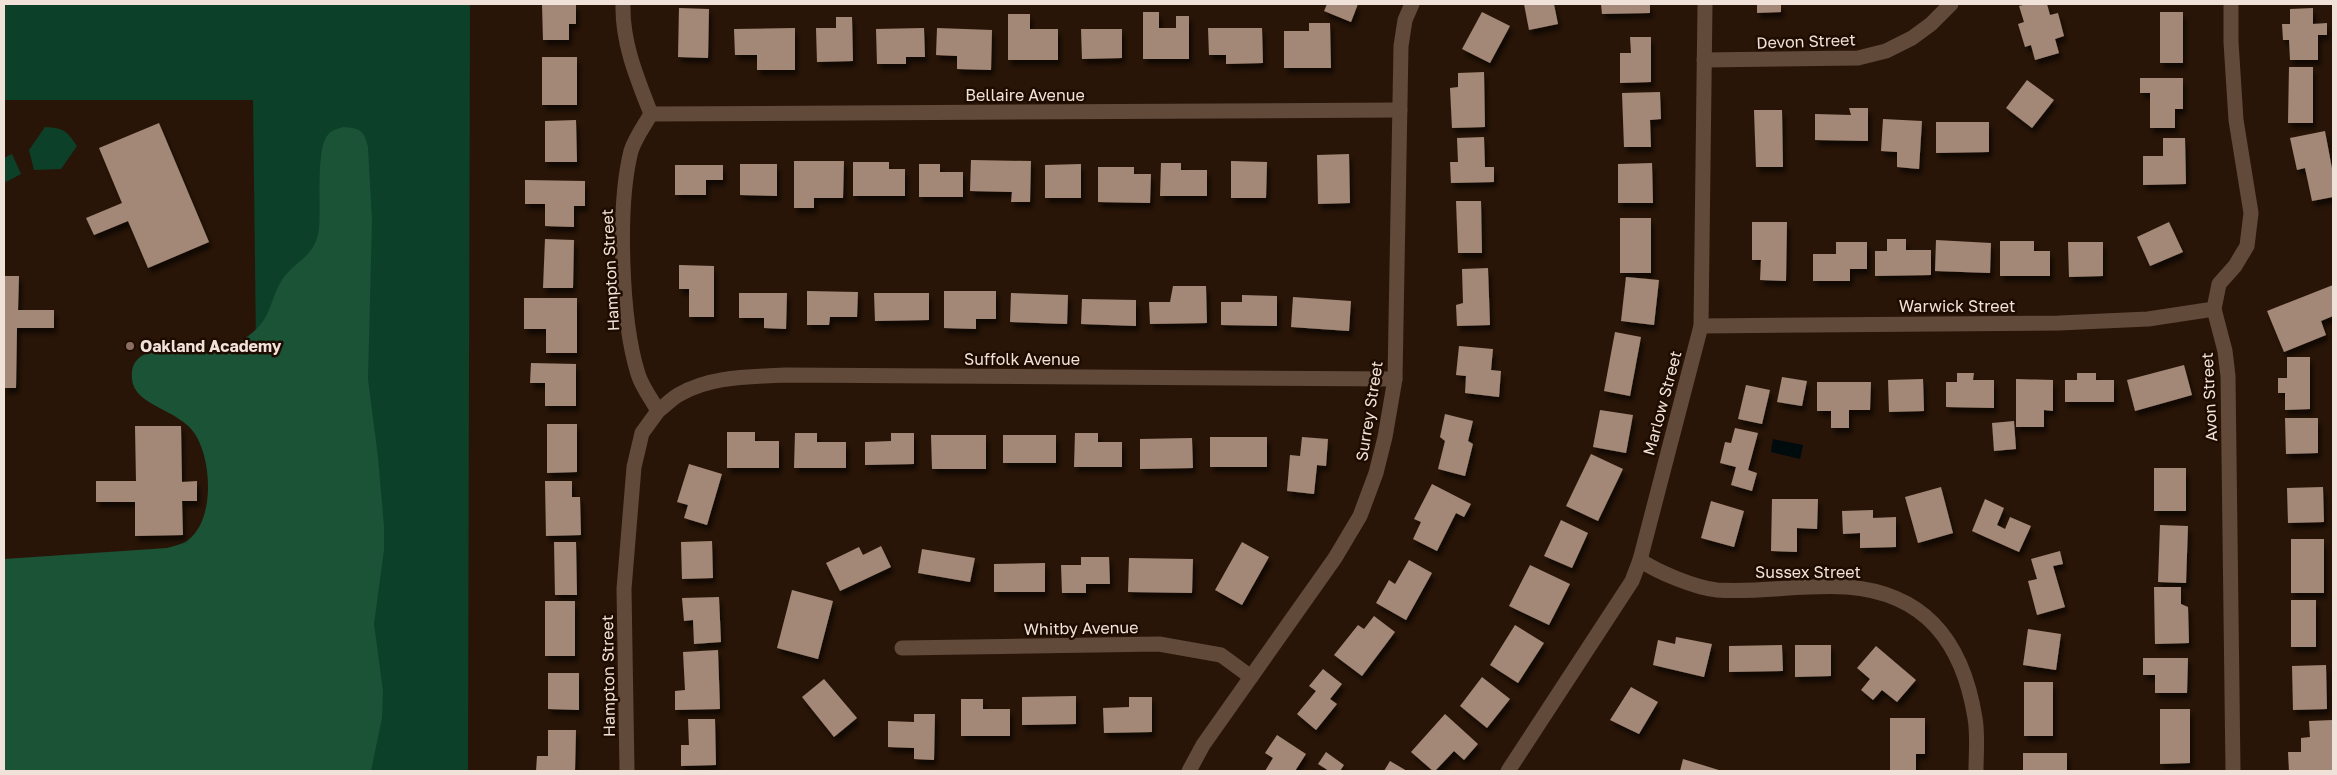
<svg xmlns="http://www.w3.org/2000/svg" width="2337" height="775" viewBox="0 0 2337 775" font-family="'Golos Text',sans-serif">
  <defs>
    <filter id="shadow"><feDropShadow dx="3" dy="5.5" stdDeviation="2.5" flood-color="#0009"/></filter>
  </defs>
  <rect width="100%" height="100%" fill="#291507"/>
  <g fill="#0c4028">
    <polygon points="4,4 470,4 468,771 4,771 4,595 259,592 253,100 4,100"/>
    <path d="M45,127C64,128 66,130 77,146L61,169L34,170L29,150Z"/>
    <polygon points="12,154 21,174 4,183 4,158"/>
  </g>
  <path fill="#1b5337" d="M343,127C360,128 364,130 368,147L372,221L368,379L378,457L384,526V550L374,624L383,691L382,718L371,771H4V559L167,548C174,546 183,544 188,540C215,520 212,460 195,434C179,409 134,406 132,379C128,335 196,356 220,350C238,345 256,333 265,318C272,306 274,292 282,280C295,260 315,258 319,229C321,208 316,151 327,136C331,130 337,129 343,127Z"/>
  <polygon fill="#000b0e" points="1773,439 1803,445 1800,459 1771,452"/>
  <g fill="#a38877" filter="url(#shadow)">
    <polygon points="542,4 576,4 576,24 569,24 569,40 543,40"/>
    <polygon points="1327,4 1358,4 1351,22 1324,11"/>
    <polygon points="1524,4 1554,4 1558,24 1529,30"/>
    <polygon points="1601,4 1650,4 1650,13 1602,14"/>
    <polygon points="1757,4 1781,4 1781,12 1757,13"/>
    <polygon points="2027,4 2047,4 2050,15 2058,13 2064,36 2055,39 2059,53 2035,60 2031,45 2025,47 2018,24 2024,22 2019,6"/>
    <polygon points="679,8 709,9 708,58 678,57"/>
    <polygon points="2313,8 2313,24 2327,23 2327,35 2318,35 2318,60 2290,60 2289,40 2283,40 2282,24 2290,24 2290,9"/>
    <polygon points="1143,12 1159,12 1159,28 1176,28 1176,16 1189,16 1189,59 1143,59"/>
    <polygon points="1482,12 1510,26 1490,63 1462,49"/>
    <rect x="2160" y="12" width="23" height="51"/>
    <polygon points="1008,14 1030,14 1030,29 1058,29 1058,60 1008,60"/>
    <polygon points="836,17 852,17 853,61 817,62 816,28 836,28"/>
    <polygon points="1309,23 1330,23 1331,68 1284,68 1284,31 1309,31"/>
    <polygon points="795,28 795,70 757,70 757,55 735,55 734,29"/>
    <polygon points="924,28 925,57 906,57 906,64 877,64 876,29"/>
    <polygon points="937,28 992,30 991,70 957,69 957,56 936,55"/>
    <polygon points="1208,28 1262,28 1263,63 1226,64 1226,55 1209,55"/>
    <polygon points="1081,29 1122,29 1122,58 1082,59"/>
    <polygon points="1630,37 1651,37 1651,82 1620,83 1620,53 1631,53"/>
    <rect x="542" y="57" width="35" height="48"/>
    <polygon points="2289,67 2313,67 2313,123 2288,123"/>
    <polygon points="1484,72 1485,127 1452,128 1450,88 1458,87 1458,73"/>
    <polygon points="2140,78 2183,78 2183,109 2175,109 2175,128 2150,128 2150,93 2140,93"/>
    <polygon points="2027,80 2054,100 2032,128 2006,108"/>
    <polygon points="1660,92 1661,119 1650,120 1651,147 1624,147 1622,93"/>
    <polygon points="1849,108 1868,108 1868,141 1815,140 1815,114 1851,115"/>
    <polygon points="1754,110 1782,110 1783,167 1756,167"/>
    <polygon points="1883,119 1922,121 1919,169 1897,167 1897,152 1881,151"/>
    <polygon points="576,120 577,162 545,162 545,121"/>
    <polygon points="1936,122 1989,122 1989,152 1936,153"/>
    <polygon points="159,123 209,242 148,268 128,221 94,235 86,218 122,203 99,148"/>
    <polygon points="2325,131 2333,174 2333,197 2312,201 2305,168 2297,170 2290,138"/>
    <polygon points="1484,137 1485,167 1494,167 1494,182 1451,183 1450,162 1458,162 1457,138"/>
    <polygon points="2163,138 2185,138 2186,184 2143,185 2143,156 2163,156"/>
    <polygon points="1349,154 1350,203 1318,204 1317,155"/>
    <polygon points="971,160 1031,161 1030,202 1011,202 1012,192 970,191"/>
    <polygon points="794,161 844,161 843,198 814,198 814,208 794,208"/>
    <polygon points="1231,161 1267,162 1266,198 1231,198"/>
    <polygon points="853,162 889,162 889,169 905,169 905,196 853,196"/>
    <polygon points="1161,163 1181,163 1181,170 1207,170 1207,196 1160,196"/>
    <polygon points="1652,163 1653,203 1618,203 1618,164"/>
    <polygon points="740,164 777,164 777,196 740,195"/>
    <polygon points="919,164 940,164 940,172 963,172 963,197 919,197"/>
    <polygon points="1081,164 1081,198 1045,198 1045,165"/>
    <polygon points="675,165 723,165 723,180 706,180 706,195 675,195"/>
    <polygon points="1098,167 1134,167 1134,174 1151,174 1150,203 1098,202"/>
    <polygon points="525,180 585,181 585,206 574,206 574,227 545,226 545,204 525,204"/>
    <polygon points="1456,201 1481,201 1482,253 1458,253"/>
    <rect x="1620" y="218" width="31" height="55"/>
    <polygon points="1752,222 1787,222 1786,281 1760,280 1761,260 1752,260"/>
    <polygon points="2169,222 2183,252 2150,266 2137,237"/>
    <polygon points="545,239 574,240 573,288 543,288"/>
    <polygon points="1887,239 1906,239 1906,250 1931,250 1931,275 1875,276 1875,251 1887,251"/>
    <polygon points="1936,240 1991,243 1990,273 1935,271"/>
    <polygon points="2000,241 2034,241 2034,251 2050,251 2050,276 2000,276"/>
    <polygon points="1836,242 1867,242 1867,269 1850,269 1850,281 1813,281 1813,254 1836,254"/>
    <polygon points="2068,242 2103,242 2103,276 2069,277"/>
    <polygon points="679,265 714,266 714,317 689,317 689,289 679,289"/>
    <polygon points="1488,268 1490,325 1457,326 1456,305 1463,303 1462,269"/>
    <polygon points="4,276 19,276 18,310 54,310 54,328 17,328 16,388 4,388"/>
    <polygon points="1626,277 1659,280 1654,325 1621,321"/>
    <polygon points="2333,285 2333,316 2321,321 2326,335 2284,352 2267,311"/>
    <polygon points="1173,286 1206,286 1207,323 1150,324 1149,302 1170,302"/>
    <polygon points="807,291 858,292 857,317 830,317 829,325 807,325"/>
    <polygon points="944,291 996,291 996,319 976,319 976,329 944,328"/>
    <polygon points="739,293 787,293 786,329 764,328 764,318 739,318"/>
    <polygon points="874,293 929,293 929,320 875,321"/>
    <polygon points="1011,293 1068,295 1067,324 1010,322"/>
    <polygon points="1242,295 1277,296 1277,326 1221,325 1221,302 1242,302"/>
    <polygon points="1293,297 1351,301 1349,331 1291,327"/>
    <polygon points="524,298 577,298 577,353 546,353 546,329 524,329"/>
    <polygon points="1082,299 1136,300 1136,326 1081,324"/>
    <polygon points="1615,332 1641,337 1630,396 1604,391"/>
    <polygon points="1459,346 1493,349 1491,370 1501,371 1499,397 1465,393 1466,376 1456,375"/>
    <polygon points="2287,357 2310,357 2310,409 2285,410 2285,393 2278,393 2278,378 2287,378"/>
    <polygon points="531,363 576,364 576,406 545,406 545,383 530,383"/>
    <polygon points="2184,365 2192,395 2135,411 2127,380"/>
    <polygon points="1957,373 1974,373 1973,380 1994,380 1994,408 1946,407 1946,382 1957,382"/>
    <polygon points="2077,373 2096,373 2096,380 2114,380 2114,402 2065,402 2065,380 2077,380"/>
    <polygon points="1782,377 1807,381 1802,406 1777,402"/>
    <polygon points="1923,379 1924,411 1889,412 1888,380"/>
    <polygon points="2016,379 2053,380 2053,411 2044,410 2044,427 2016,427"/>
    <polygon points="1817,382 1871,382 1870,410 1849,410 1849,428 1831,428 1831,411 1817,411"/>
    <polygon points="1746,385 1770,390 1762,424 1738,419"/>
    <polygon points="1600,410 1633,415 1626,453 1593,447"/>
    <polygon points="1445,414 1473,421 1468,441 1473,444 1465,476 1438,469 1445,441 1440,437"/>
    <polygon points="2285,418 2318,418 2318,453 2286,454"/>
    <polygon points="2014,421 2016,449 1994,451 1992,423"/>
    <polygon points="547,424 577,424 577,472 547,473"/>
    <polygon points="135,426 181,426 182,482 197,481 197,501 182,501 183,535 135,536 135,502 96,502 96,481 136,481"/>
    <polygon points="1735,428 1758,433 1748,470 1757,473 1752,491 1731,485 1736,467 1720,463 1725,442 1731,443"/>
    <polygon points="727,432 755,432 755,441 779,441 779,468 727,468"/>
    <polygon points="795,433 817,433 817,442 846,442 846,468 794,468"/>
    <polygon points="891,433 914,433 914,464 865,465 865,442 891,441"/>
    <polygon points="1075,433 1098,433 1098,442 1122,442 1122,467 1074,467"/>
    <polygon points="931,435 986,435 986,469 932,469"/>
    <rect x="1003" y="435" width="53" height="28"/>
    <rect x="1210" y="437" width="57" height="30"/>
    <polygon points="1302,437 1328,439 1326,466 1317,465 1314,494 1287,491 1290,455 1300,456"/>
    <polygon points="1192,438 1193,468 1140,469 1140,439"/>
    <polygon points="1591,454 1623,469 1598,521 1566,506"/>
    <polygon points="689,464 722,474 707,525 684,518 688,505 677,502"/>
    <rect x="2154" y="468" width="32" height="43"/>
    <polygon points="545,481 572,481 572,497 580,497 581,535 546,536"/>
    <polygon points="1432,484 1471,504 1464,517 1456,513 1437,551 1413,539 1421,522 1414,519"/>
    <polygon points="1941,487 1953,533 1918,543 1905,497"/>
    <polygon points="2323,487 2324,522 2288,523 2287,488"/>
    <polygon points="1772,499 1818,499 1817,529 1797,528 1797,552 1771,551"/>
    <polygon points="1985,499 2004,508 1997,525 2005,529 2010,517 2031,526 2019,552 1972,531"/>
    <polygon points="1711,501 1744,511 1734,547 1701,538"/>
    <polygon points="1873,510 1873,518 1896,517 1896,547 1860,548 1860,533 1843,534 1842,511"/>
    <polygon points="1561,520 1588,533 1572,568 1544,556"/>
    <polygon points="2160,525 2188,526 2186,583 2158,582"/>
    <rect x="2291" y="539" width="33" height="54"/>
    <polygon points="712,541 713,578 682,579 681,542"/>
    <polygon points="554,542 576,542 577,595 555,595"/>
    <polygon points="1242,542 1269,557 1242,605 1215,590"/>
    <polygon points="881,546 891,567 840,591 826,563 859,547 863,555"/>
    <polygon points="922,549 975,558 970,582 918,573"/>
    <polygon points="2060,551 2063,564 2053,566 2065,607 2037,615 2028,581 2037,579 2031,559"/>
    <polygon points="1081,557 1109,557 1110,584 1086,584 1086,593 1062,593 1061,565 1081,565"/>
    <polygon points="1129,558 1193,559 1192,593 1128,592"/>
    <polygon points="1409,560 1432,573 1406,620 1376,603 1389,580 1395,584"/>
    <polygon points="1045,563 1045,592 994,592 994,564"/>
    <polygon points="1530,565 1570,584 1549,625 1509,606"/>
    <polygon points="2154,587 2181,587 2181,604 2188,607 2189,643 2155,644"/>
    <polygon points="792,590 833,601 818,659 777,648"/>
    <polygon points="719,597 721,642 694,644 693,620 684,621 682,598"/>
    <rect x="2291" y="600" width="25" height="47"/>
    <rect x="545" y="601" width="30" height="55"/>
    <polygon points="1374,616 1395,632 1362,676 1334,655 1358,625 1364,629"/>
    <polygon points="1515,625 1544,643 1518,683 1490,665"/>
    <polygon points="2028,629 2061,634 2056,670 2023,665"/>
    <polygon points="1676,637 1712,644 1704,677 1653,665 1658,640 1675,644"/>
    <polygon points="1782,645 1783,671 1729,672 1729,646"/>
    <polygon points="1795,645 1831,645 1831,676 1795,677"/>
    <polygon points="1876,646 1916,680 1897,702 1882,690 1873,700 1861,690 1870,679 1857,668"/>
    <polygon points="718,650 720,709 675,710 675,691 685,690 683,652"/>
    <polygon points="2143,658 2188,658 2187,693 2155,693 2155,675 2143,675"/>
    <polygon points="2326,665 2327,709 2293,710 2292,666"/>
    <polygon points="1323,669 1342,684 1330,699 1337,704 1316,730 1297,714 1316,691 1309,686"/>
    <polygon points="548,673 579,673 579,710 548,709"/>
    <polygon points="1482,677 1510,699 1487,728 1460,706"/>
    <polygon points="824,679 857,718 834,737 802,697"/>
    <rect x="2024" y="682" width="29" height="54"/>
    <polygon points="1631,687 1658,702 1639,734 1610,720"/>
    <polygon points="1076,696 1076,724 1022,725 1022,697"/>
    <polygon points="1129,697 1152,697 1152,732 1104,733 1103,708 1129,707"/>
    <polygon points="961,699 983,699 983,709 1010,709 1010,736 961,736"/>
    <polygon points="2160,709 2190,709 2190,763 2160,764"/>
    <polygon points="914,714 935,714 934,760 914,759 914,748 888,747 888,721 914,722"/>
    <polygon points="1445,714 1478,744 1464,760 1454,751 1435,771 1433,771 1411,752"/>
    <polygon points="1890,718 1925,718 1925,754 1916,754 1916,771 1890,771"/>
    <polygon points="688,719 715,719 716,765 681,766 681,745 689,745"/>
    <polygon points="2333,720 2333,771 2289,771 2288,752 2301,752 2301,738 2310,737 2309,721"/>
    <polygon points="548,730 576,730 575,771 536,771 537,756 548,756"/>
    <polygon points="1277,735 1306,754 1295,771 1265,771 1273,758 1265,753"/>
    <polygon points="1326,752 1344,765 1340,771 1329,771 1318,764"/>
    <rect x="2023" y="753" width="44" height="18"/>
    <polygon points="1683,759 1722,771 1680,771"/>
    <polygon points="1390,761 1407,771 1384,771"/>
  </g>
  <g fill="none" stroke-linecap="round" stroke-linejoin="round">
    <g stroke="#614a3a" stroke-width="15">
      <path d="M623,4C622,43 637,78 651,114C644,126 635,138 631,151C617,207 621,319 638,374C642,387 652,400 658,411L642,433L634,467L624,589L627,771"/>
      <polyline points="2231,4 2231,42 2236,120 2251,213 2247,246 2235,266 2219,284 2214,309 2225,351 2228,376 2233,771"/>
      <polyline points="1704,60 1858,58 1886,51 1912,38 1931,24 1951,4"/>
      <polyline points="651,114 1400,110"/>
      <polyline points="1701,326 2059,323 2148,319 2214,309"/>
      <path d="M658,411C665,406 672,398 680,394C711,376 749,377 784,375L1395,379"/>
      <path d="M1640,560C1657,572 1696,588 1717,590C1760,593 1804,584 1847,587C1926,593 1963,643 1975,718C1978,735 1976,754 1976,771"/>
      <polyline points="902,648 1159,644 1221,655 1251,677"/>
      <polyline points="1189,771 1203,745 1335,558 1360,516 1376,473 1385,437 1395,379 1401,46 1405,20 1412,4"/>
      <polyline points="1508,771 1632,581 1640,560 1701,326 1705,4"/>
    </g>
  </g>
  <circle fill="#8d6e63" stroke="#1f0c01" stroke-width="2" cx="130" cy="346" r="5"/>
  <g text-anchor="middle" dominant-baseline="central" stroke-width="5" stroke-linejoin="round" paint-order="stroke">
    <g font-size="16" fill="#f1e2d9" stroke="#1f0c01">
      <text transform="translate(1806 41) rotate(-2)">Devon Street</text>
      <text x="1025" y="95">Bellaire Avenue</text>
      <text transform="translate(610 270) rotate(-93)">Hampton Street</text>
      <text x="1957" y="306">Warwick Street</text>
      <text x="1022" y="359">Suffolk Avenue</text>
      <text transform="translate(2209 397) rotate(-93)">Avon Street</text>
      <text transform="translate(1662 403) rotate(-75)">Marlow Street</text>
      <text transform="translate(1369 411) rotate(-81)">Surrey Street</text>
      <text x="1808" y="572">Sussex Street</text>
      <text transform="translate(1081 628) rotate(-1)">Whitby Avenue</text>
      <text transform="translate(608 676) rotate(-91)">Hampton Street</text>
    </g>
    <g font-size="16" font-weight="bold" fill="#f1e2d9" stroke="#1f0c01" text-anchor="start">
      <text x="140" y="346">Oakland Academy</text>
    </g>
  </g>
  <rect width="2337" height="775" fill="none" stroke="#f1e2d9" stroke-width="10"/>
</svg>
